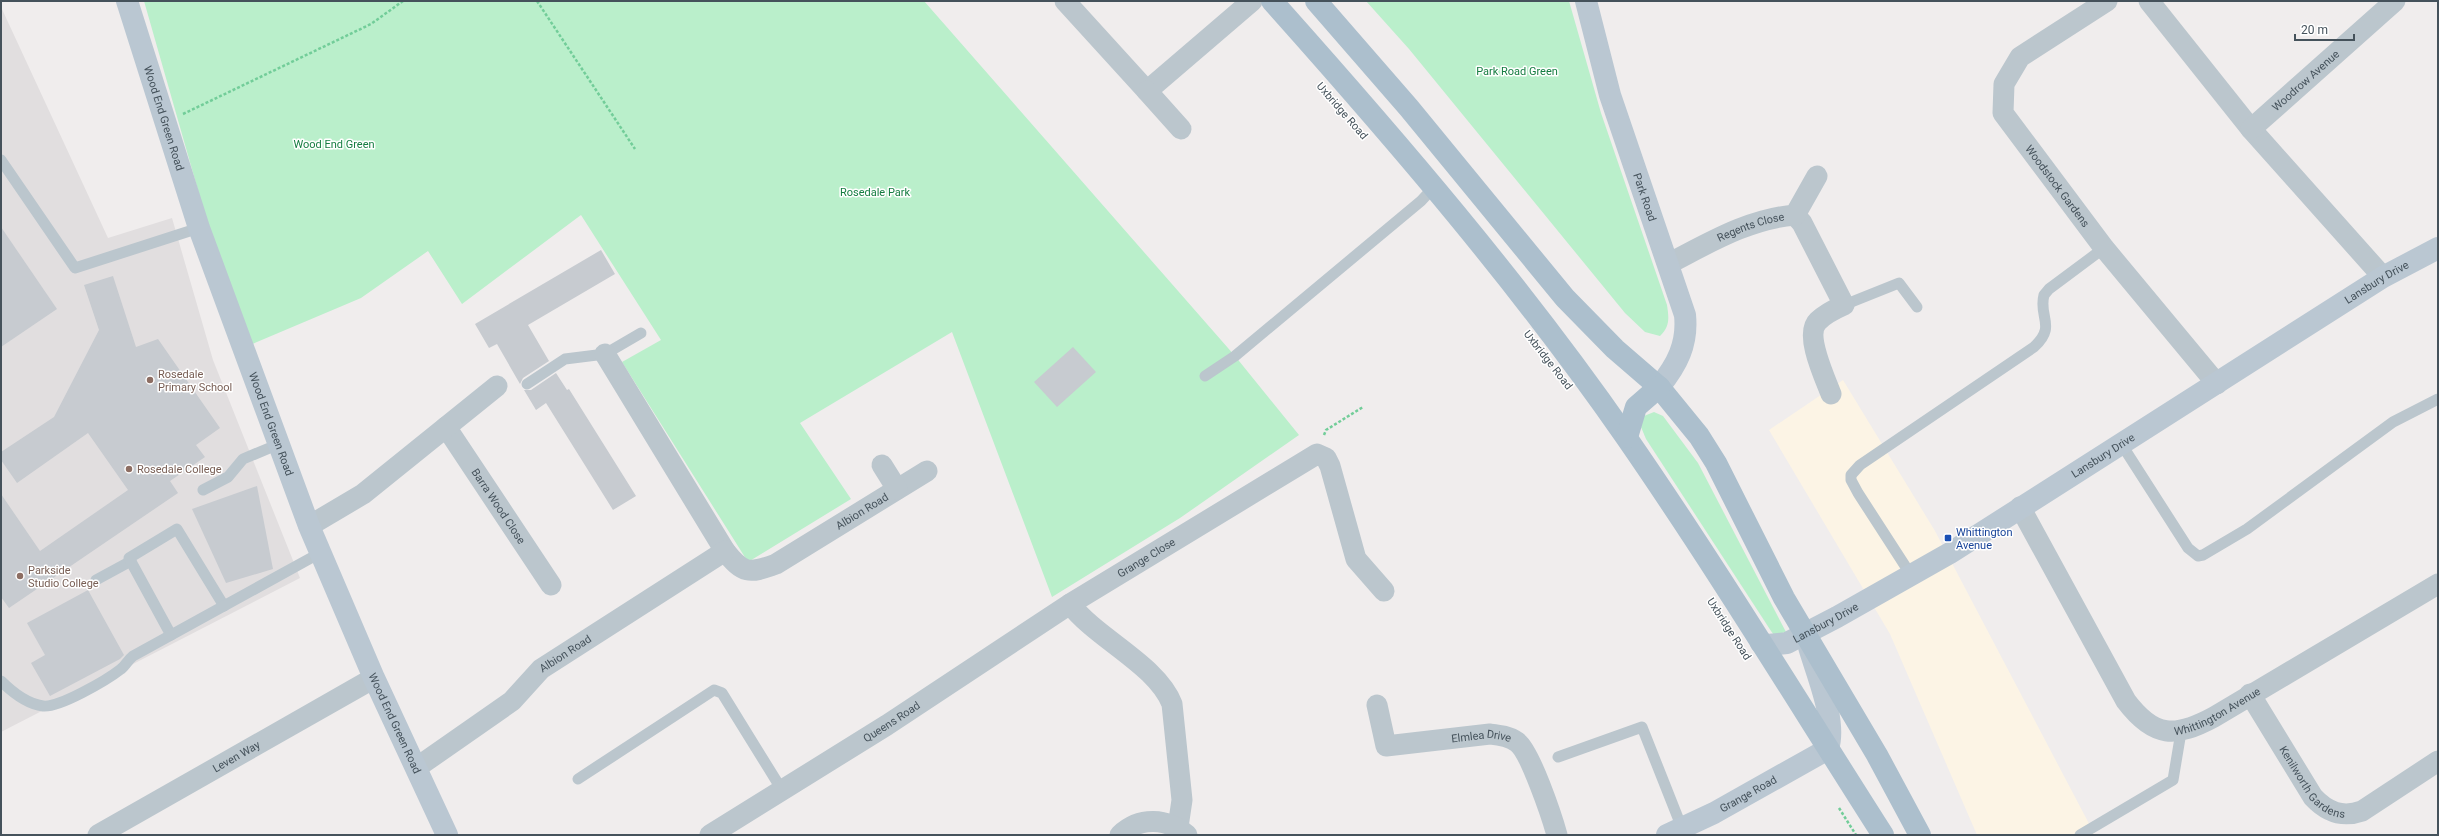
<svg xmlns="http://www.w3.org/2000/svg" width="2439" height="836" viewBox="0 0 2439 836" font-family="Roboto,sans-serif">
  <rect width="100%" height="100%" fill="#f0eded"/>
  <polygon fill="#fcf4e5" points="1843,380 1935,531 2095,835 1977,835 1890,634 1769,430"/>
  <polygon fill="#e1dedf" points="1,7 108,238 172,218 213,360 300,578 1,732"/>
  <g fill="#baefcb">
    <polygon points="144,1 924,1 1235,356 1299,435 1180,518 1052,597 952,332 800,423 851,499 748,562 622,362 661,340 581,215 462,304 428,251 361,298 243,348"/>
    <path d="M1366,1H1569L1601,113L1667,305C1669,318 1670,327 1660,336L1645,332L1625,313L1409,49Z"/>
    <polygon points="1654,412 1663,416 1698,463 1786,632 1774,635 1771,631 1646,439 1641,427 1644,416"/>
  </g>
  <g fill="#c7cbd0">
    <polygon points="1,227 57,309 1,347"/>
    <polygon points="601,250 615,274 528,325 549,361 523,378 520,384 497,344 489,348 475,324"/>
    <polygon points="113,276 136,347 158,339 220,428 196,445 205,457 170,481 178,493 9,608 1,597 1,494 40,551 128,490 88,433 17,483 1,460 1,452 54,417 99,330 84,285"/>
    <polygon points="1073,347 1096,372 1057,407 1034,382"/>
    <polygon points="556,373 567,390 569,389 636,496 613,510 546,403 536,410 524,390 531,390"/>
    <polygon points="257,486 273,569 226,583 192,509"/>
    <polygon points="88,590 124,655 120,659 50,696 31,663 45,655 27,623"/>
  </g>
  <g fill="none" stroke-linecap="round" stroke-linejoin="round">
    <g stroke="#72cd99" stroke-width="2.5" stroke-dasharray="3 2" stroke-linecap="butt">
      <polyline points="537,1 635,149"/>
      <polyline points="183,114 371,24 403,1"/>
      <polyline points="1324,435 1326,430 1363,407"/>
      <polyline points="1839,808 1856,835"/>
    </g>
    <g stroke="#bbc6cd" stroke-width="11">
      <polyline points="1,160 75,268 199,228"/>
      <polyline points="1844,305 1899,283 1917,307"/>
      <polyline points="1205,376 1235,356 1421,201 1434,187"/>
      <polyline points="527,384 565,359 605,354 641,333"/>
      <polyline points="2122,445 2188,548 2198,556 2203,555 2247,529 2393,422 2438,399"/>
      <polyline points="203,490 228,477 243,459 279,444"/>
      <path d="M1911,575L1858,493L1851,480V475L1860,465L2034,347C2057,326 2038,317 2044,295L2049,289L2104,248"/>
      <polyline points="96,580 131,561"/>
      <polyline points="171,635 129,558 177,529 224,606"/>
      <path d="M1,681C12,692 27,704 43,706C59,708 107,680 121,669C125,666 128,660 133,656L320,553"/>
      <polyline points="1558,757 1642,727 1682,828"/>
      <polyline points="578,779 714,690 722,693 782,790"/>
      <polyline points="2080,835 2173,780 2181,732"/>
    </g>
    <g stroke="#bbc6cd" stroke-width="21">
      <polyline points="1065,1 1147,91 1252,1"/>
      <path id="s1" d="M2107,1L2020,57L2004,84L2003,113L2104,248L2217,384"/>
      <polyline points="2149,1 2251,129 2383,277"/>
      <polyline points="1147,91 1181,129"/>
      <path id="s2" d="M2251,129L2395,1"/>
      <path d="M1795,215L1802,223L1844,305C1835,309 1825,314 1818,321C1804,334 1825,378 1831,394"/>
      <path id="s3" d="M1668,264C1709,243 1748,219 1795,215L1817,176"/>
      <path id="s4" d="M605,354L725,551C743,574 749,574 776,564L927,471"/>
      <path id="s5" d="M446,427L551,585"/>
      <polyline points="882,465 897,489"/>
      <path id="s6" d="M2020,507L2126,701C2154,738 2175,738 2214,717L2438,584"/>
      <polyline points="309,526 363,494 497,386"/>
      <path d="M1070,604C1097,639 1157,665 1172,704L1182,800L1178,827"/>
      <path id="s7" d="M2250,694L2313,797C2327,812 2342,818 2362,811L2438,761"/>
      <path id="s8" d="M1377,705L1386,746L1490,734C1499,735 1509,736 1517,742C1530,751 1552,817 1557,835"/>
      <path id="s9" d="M416,768L512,701L541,669L725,551"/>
      <path id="s10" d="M98,835L374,678"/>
      <path id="s11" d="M710,835L887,725L1070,604L1317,454L1326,458L1330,466L1356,559L1384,591"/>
      <path d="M1120,835C1140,816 1167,818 1187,835"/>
    </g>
    <g stroke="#bac7d2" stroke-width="22">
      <path id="s12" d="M127,1L199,228L309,526L374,678L447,835"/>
      <path id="s13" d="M1586,1L1610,95L1685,315C1688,344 1677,365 1659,387"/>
      <path id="s14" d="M1761,643L1768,645L1787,643L1837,617L1950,553L2383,277L2438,248"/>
      <path id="s15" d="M1667,835L1714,813L1828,749C1837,721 1817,675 1809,647"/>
    </g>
    <g stroke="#acbfcd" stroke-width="22">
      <path d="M1272,1C1397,141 1519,283 1626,437C1716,567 1798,702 1883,835"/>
      <polyline points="1316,1 1409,108 1565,298 1615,349 1659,387 1699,436 1716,463 1784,598 1877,755 1920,835"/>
      <polyline points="1627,437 1636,407 1659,387"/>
    </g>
  </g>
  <g fill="#8d6e63" stroke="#fff" stroke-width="1.5">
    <circle cx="150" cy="380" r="4"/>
    <circle cx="129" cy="469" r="4"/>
    <circle cx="20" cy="576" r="4"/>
  </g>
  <rect fill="#1a4fb4" stroke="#fff" stroke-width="1.5" x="1944" y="534" width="8" height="8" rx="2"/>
  <g text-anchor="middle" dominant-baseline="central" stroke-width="3" stroke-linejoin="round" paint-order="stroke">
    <g font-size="11" fill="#157d41" stroke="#fff">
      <text x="1517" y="71">Park Road Green</text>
      <text x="334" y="144">Wood End Green</text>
      <text x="875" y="192">Rosedale Park</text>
    </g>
    <g font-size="11" fill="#45525b" stroke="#fff">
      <text stroke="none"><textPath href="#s2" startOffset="73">Woodrow Avenue</textPath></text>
      <text transform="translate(1342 111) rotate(49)">Uxbridge Road</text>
      <text stroke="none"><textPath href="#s12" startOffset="123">Wood End Green Road</textPath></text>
      <text stroke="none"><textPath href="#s1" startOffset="255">Woodstock Gardens</textPath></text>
      <text stroke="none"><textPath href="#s13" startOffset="205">Park Road</textPath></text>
      <text stroke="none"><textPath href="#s3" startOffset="91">Regents Close</textPath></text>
      <text stroke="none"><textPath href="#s14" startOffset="718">Lansbury Drive</textPath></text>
      <text transform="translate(1548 360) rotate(52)">Uxbridge Road</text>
      <text stroke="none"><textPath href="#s12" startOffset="447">Wood End Green Road</textPath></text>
      <text stroke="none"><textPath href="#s14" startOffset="394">Lansbury Drive</textPath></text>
      <text stroke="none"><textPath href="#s5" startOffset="95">Barra Wood Close</textPath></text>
      <text stroke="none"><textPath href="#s4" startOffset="391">Albion Road</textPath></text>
      <text stroke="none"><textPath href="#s11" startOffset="517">Grange Close</textPath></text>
      <text stroke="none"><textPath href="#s14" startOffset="70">Lansbury Drive</textPath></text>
      <text transform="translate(1729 629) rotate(57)">Uxbridge Road</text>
      <text stroke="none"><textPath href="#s9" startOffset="189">Albion Road</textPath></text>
      <text stroke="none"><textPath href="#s6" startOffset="328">Whittington Avenue</textPath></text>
      <text stroke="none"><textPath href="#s11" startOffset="214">Queens Road</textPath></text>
      <text stroke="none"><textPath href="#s12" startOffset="771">Wood End Green Road</textPath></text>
      <text stroke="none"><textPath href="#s8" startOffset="138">Elmlea Drive</textPath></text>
      <text stroke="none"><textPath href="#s10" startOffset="159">Leven Way</textPath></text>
      <text stroke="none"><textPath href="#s7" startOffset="110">Kenilworth Gardens</textPath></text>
      <text stroke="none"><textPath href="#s15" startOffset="91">Grange Road</textPath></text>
    </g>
    <g font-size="11" fill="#785e54" stroke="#fff" text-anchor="start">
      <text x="158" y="374">Rosedale<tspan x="158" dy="13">Primary School</tspan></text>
      <text x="137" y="469">Rosedale College</text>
      <text x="28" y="570">Parkside<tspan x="28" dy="13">Studio College</tspan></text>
    </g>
    <g font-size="11" fill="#164399" stroke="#fff" text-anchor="start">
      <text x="1956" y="532">Whittington<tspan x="1956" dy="13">Avenue</tspan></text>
    </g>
  </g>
  <rect width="2439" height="836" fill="none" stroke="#45525b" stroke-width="4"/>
  <path d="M2295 34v6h59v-6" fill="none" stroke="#45525b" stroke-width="2"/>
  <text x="2301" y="34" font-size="12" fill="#45525b" stroke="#ffffff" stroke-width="3" paint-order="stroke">20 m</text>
</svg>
